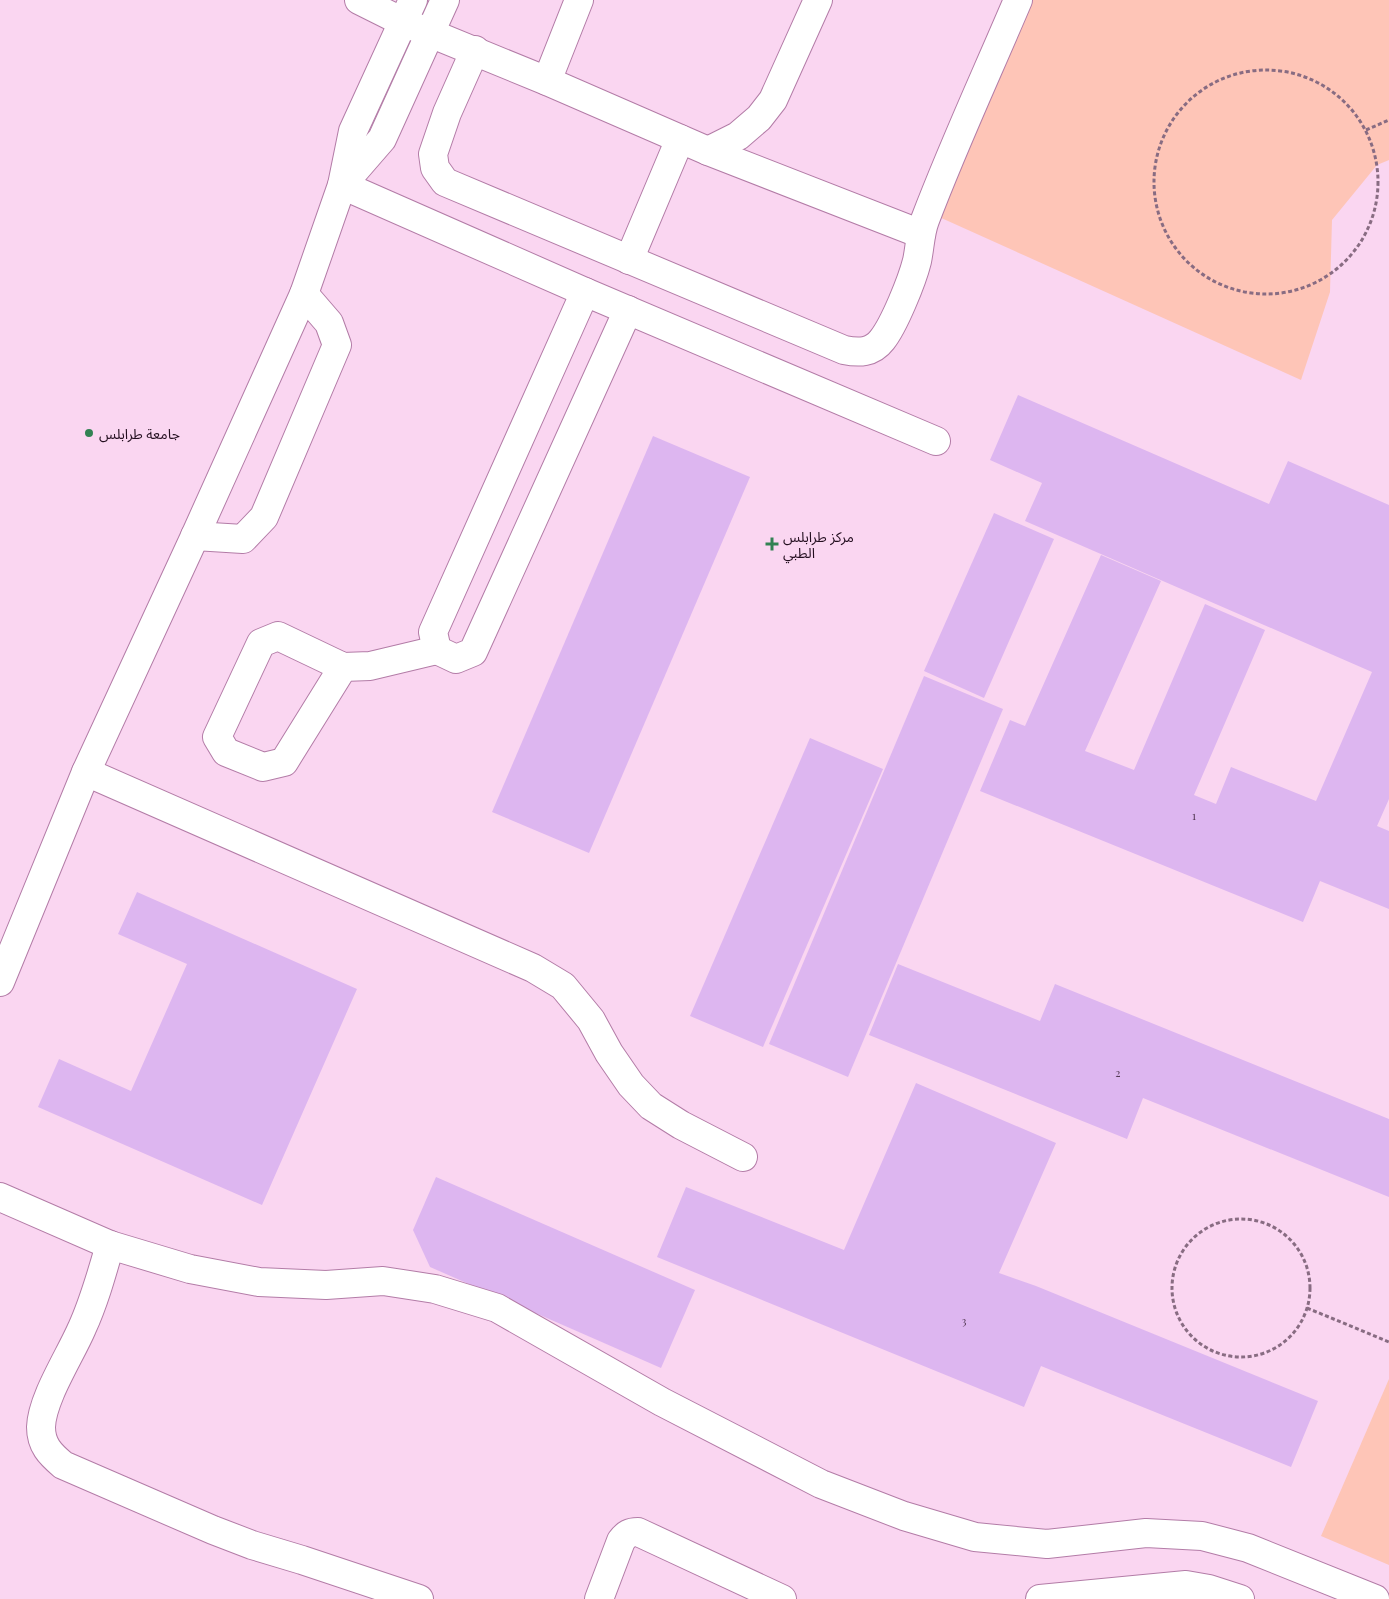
<svg xmlns="http://www.w3.org/2000/svg" width="1389" height="1599" viewBox="0 0 1389 1599" font-family="'Playfair Display','Noto Sans Arabic',serif">
  <rect width="100%" height="100%" fill="#fad6f1"/>
  <g fill="#fec5b7">
    <polygon points="1024,0 1389,0 1389,160 1377,165 1332,220 1330,292 1301,380 928,212"/>
    <polygon points="1389,1379 1389,1565 1321,1536"/>
  </g>
  <g fill="#ddb6f0">
    <polygon points="1018,395 1269,504 1288,461 1389,505 1389,799 1377,826 1389,831 1389,909 1320,881 1303,922 980,791 1010,720 1025,726 1101,555 1161,581 1085,751 1134,770 1205,604 1265,630 1194,795 1216,804 1231,767 1316,801 1372,672 1025,521 1042,483 990,460"/>
    <polygon points="653,436 750,477 589,853 492,812"/>
    <polygon points="994,513 1054,539 984,698 924,671"/>
    <polygon points="924,676 1003,709 848,1077 769,1044"/>
    <polygon points="810,738 883,769 763,1047 690,1016"/>
    <polygon points="137,892 357,989 262,1205 38,1107 59,1059 131,1091 187,964 118,934"/>
    <polygon points="898,964 1040,1021 1055,984 1389,1119 1389,1197 1143,1098 1127,1139 869,1035"/>
    <polygon points="916,1083 1056,1143 999,1273 1036,1286 1318,1401 1291,1467 1041,1366 1024,1407 657,1257 686,1187 844,1250"/>
    <polygon points="436,1177 695,1290 661,1368 430,1267 413,1230"/>
  </g>
  <g fill="none" stroke-linecap="round" stroke-linejoin="round">
    <defs>
      <g id="minor">
        <polyline points="359,0 403,22 547,81 708,151 921,234"/>
        <path d="M475,50L447,113L433,154L435,168L445,182L844,350C859,353 872,353 882,340C894,325 912,281 917,261C920,247 920,233 925,220C953,146 987,73 1018,0"/>
        <polyline points="547,81 579,0"/>
        <polyline points="708,151 738,136 759,118 773,100 818,0"/>
        <polyline points="343,184 382,139 445,0"/>
        <polyline points="342,185 585,292 936,441"/>
        <polyline points="629,260 680,139"/>
        <polyline points="585,292 433,632 437,650 456,659 473,652 628,310"/>
        <polyline points="195,536 243,539 264,517 337,345 329,323 304,294"/>
        <polyline points="343,667 284,762 263,767 226,752 217,737 261,643 278,636 343,667 370,666 437,650"/>
        <polyline points="86,772 533,968 563,986 591,1020 609,1053 631,1085 651,1106 681,1125 743,1157"/>
        <polyline points="0,982 86,772 195,536 304,294 342,185 353,131 413,0"/>
        <polyline points="0,1197 110,1245 190,1269 259,1282 326,1285 383,1281 435,1289 497,1308 662,1402 821,1484 904,1516 975,1537 1047,1544 1146,1533 1202,1536 1248,1548 1375,1599"/>
        <path d="M110,1245C102,1273 94,1302 82,1328C70,1356 42,1398 41,1427C41,1445 50,1454 63,1465L213,1530L252,1545L302,1560L419,1599"/>
        <path d="M599,1599L621,1541C626,1534 630,1532 638,1532L782,1599"/>
        <polyline points="1040,1599 1186,1585 1209,1589 1240,1599"/>
      </g>
    </defs>
    <use href="#minor" stroke="#b37ca7" stroke-width="30"/>
    <g stroke="#886c82" stroke-width="3" stroke-dasharray="4 2.5" stroke-linecap="butt">
      <circle cx="1266" cy="182" r="112"/>
      <polyline points="1366,130 1389,120"/>
      <circle cx="1241" cy="1288" r="69"/>
      <polyline points="1307,1308 1389,1342"/>
    </g>
    <use href="#minor" stroke="#fff" stroke-width="28"/>
  </g>
  <g fill="#328253" stroke="#fad6f1" stroke-width="2">
    <circle cx="89" cy="433" r="5"/>
    <path d="M769.5 536.5h5v5h5v5h-5v5h-5v-5h-5v-5h5z"/>
  </g>
  <g text-anchor="middle" dominant-baseline="central" stroke-width="4" stroke-linejoin="round" paint-order="stroke">
    <g font-size="11" fill="#523853">
      <text x="1194" y="815">1</text>
      <text x="1118" y="1072">2</text>
      <text x="964" y="1320">3</text>
    </g>
    <g font-size="14" fill="#230e1f" stroke="#fad6f1" text-anchor="start">
      <text x="99" y="433">جامعة طرابلس</text>
      <text x="783" y="536">مركز طرابلس<tspan x="783" dy="16">الطبي</tspan></text>
    </g>
  </g>
</svg>
